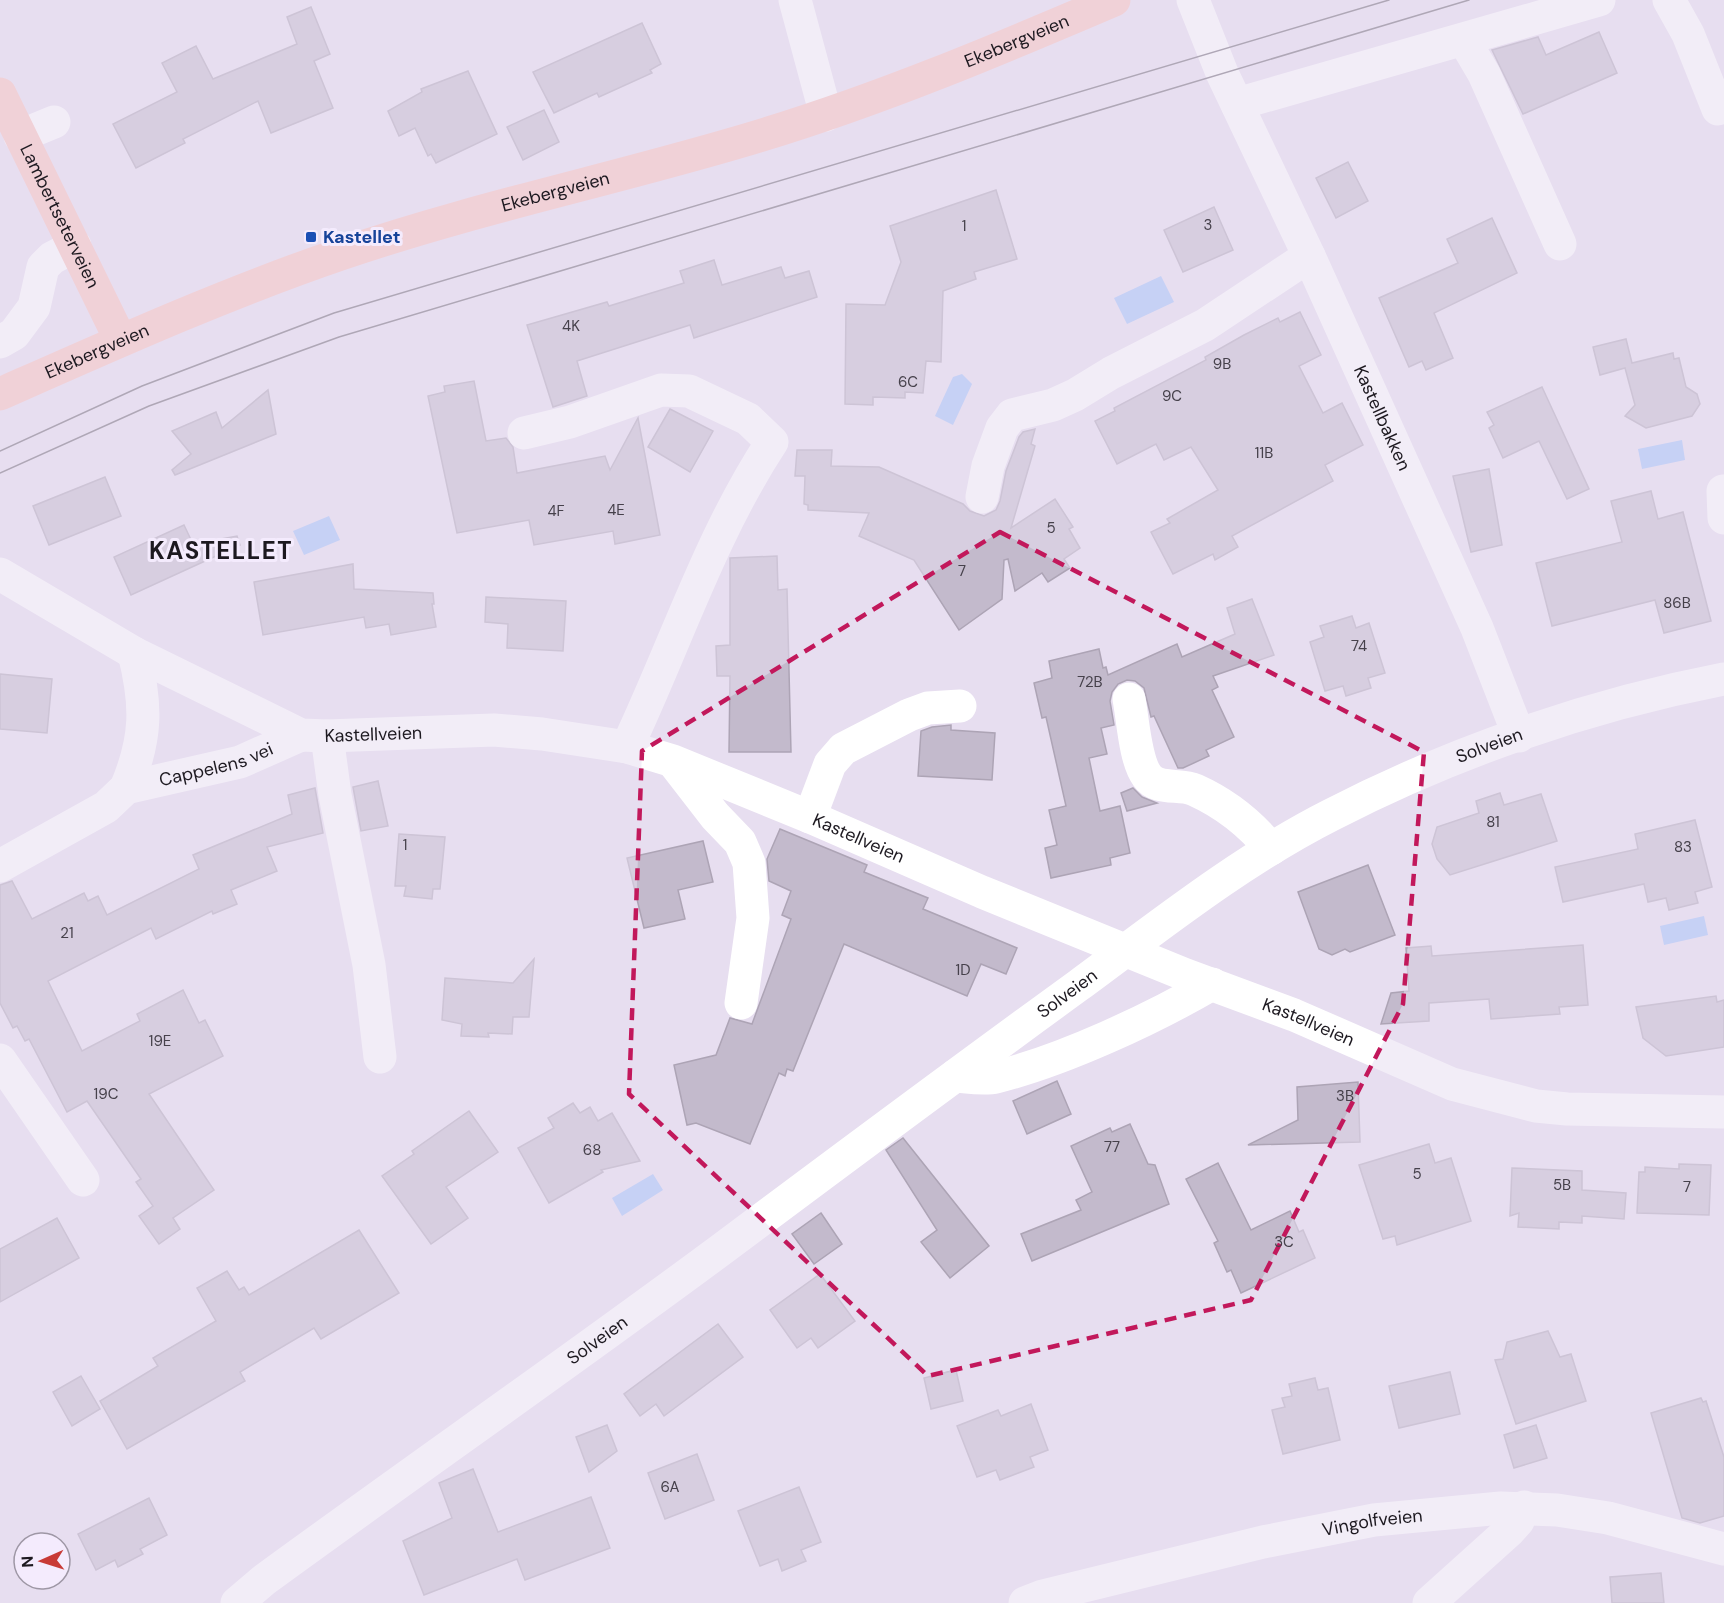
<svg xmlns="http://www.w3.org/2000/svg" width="1724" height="1603" viewBox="0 0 1724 1603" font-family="'DM Sans',sans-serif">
  <rect width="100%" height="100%" fill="#e7def0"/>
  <g fill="#9ec0fb">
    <polygon points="1161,276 1174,302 1127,324 1114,298"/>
    <polygon points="962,374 972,384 953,425 935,416 953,377"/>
    <polygon points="1682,440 1685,460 1642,469 1638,449"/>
    <polygon points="329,516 340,540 304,555 293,531"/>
    <polygon points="1704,916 1708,935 1664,945 1660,926"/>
    <polygon points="653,1174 663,1190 622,1216 612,1198"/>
  </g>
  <g fill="#c3bacc" stroke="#ada4b5" stroke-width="1.5">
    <polygon points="311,7 330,54 314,61 333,108 271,133 258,101 183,139 185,143 136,168 113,124 177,92 162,63 196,46 213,79 297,44 287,17"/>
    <polygon points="642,23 661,64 650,70 652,73 599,97 597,93 554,113 533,72"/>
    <polygon points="1599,32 1617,73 1523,114 1492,50 1538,37 1546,55"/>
    <polygon points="468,71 497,134 436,163 431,154 428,156 415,128 399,136 388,111 422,92 421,89"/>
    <polygon points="544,110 559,142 523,160 507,127"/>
    <polygon points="1348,162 1368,201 1336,218 1316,178"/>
    <polygon points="996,190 1017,259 974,272 976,279 943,291 941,362 926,361 923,393 905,392 905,398 873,397 873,405 845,404 846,304 885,305 901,262 890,226"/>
    <polygon points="1214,207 1233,250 1183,272 1164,230"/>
    <polygon points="1492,218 1517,273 1434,313 1453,358 1426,370 1422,361 1409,367 1379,298 1458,263 1447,239"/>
    <polygon points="714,260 722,285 781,267 785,278 809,271 817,297 694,338 690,325 577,361 587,396 553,407 527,325 607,302 609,306 684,283 680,271"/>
    <polygon points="1300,312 1321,355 1299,366 1323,413 1342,403 1363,445 1325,465 1333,481 1232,536 1238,547 1215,560 1213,554 1173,574 1151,532 1170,523 1167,519 1218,490 1191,447 1164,460 1156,444 1117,464 1095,421 1115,411 1114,408 1206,360 1205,357 1244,335 1278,318 1280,322"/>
    <polygon points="1626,339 1632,363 1673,353 1674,359 1679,358 1686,387 1697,394 1700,404 1692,416 1646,428 1625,416 1635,405 1625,368 1600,375 1593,347"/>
    <polygon points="474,381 486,441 506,438 513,447 517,473 605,456 610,470 638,418 660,535 615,544 613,531 534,545 529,520 457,533 428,396 445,392 444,386"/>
    <polygon points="1542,387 1589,489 1567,499 1539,441 1503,458 1489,428 1494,425 1487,412"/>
    <polygon points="268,390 276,434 175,475 172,470 191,454 172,431 216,412 222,428"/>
    <polygon points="670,409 713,431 690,472 648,447"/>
    <polygon points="1035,429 1031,444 1035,446 1011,528 1055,499 1073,527 1069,529 1080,548 1064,559 1070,568 1048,582 1042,573 1015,591 1008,559 1004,560 1002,599 959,630 914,560 859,536 869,513 808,510 808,505 804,504 805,476 795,476 797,450 832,450 831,466 879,467 963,504 970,511 984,516 996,510 1000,501 1006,471 1019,437 1023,432"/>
    <polygon points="1489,469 1502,545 1471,552 1453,476"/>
    <polygon points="105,477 121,516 49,545 33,506"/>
    <polygon points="1651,491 1658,519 1683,512 1711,621 1664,633 1655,600 1552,626 1536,563 1622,542 1611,501"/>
    <polygon points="184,525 193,544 237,536 240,545 131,595 114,557"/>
    <polygon points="777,556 778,590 787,589 791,752 729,752 730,676 717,676 716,646 730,645 730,558"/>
    <polygon points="353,564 354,589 433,593 434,604 432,604 436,627 391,635 389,624 366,628 364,617 263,635 254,582"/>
    <polygon points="486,597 566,601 563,651 507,648 508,624 485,622"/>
    <polygon points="1252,599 1274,655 1213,676 1218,687 1212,690 1234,737 1206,750 1209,756 1183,768 1178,768 1154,716 1151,717 1144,688 1135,681 1127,680 1118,684 1112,692 1110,701 1114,725 1101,728 1107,754 1089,758 1100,811 1120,806 1130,853 1110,858 1111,865 1051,878 1045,848 1057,845 1049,810 1066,806 1046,717 1042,718 1034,683 1052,678 1049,661 1099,649 1103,668 1106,667 1108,675 1177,644 1182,657 1235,634 1227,608"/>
    <polygon points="1352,616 1356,628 1369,623 1385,673 1368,678 1371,688 1346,696 1343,686 1325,691 1310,642 1324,637 1320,626"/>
    <polygon points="0,674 52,679 47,733 0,729"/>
    <polygon points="951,725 951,730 995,733 992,780 918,776 921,731 932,727"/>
    <polygon points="378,781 388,826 361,831 353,787"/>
    <polygon points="315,788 323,833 267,847 277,871 231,890 237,904 213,914 212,911 156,939 151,928 48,981 82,1051 140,1021 137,1014 183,990 199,1023 205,1020 223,1056 149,1094 214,1190 173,1218 180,1229 159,1244 139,1216 153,1206 136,1182 141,1179 87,1101 67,1112 29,1039 25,1041 17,1026 13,1028 0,1003 0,885 12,881 32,919 84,893 88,901 98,896 107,915 199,869 193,855 292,814 288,795"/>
    <polygon points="1133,788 1142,797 1157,803 1127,811 1121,793"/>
    <polygon points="1500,793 1504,805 1541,794 1557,841 1450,875 1437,859 1432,844 1437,827 1479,813 1476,801"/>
    <polygon points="1695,820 1712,887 1695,892 1698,903 1669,910 1666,898 1648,902 1644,884 1563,902 1555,867 1638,849 1635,834"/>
    <polygon points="780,829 867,865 864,872 928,898 923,909 1017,948 1006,974 981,964 967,996 844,944 793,1071 787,1069 785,1076 779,1073 750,1144 696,1123 687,1125 674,1065 716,1055 730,1018 752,1024 791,919 782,915 791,891 769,881 767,859"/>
    <polygon points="399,834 445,837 440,889 433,889 432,899 404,896 406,886 395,886"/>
    <polygon points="703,841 713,882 678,890 685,919 644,928 627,858"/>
    <polygon points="1368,865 1395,935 1350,952 1345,949 1332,955 1319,949 1298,892"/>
    <polygon points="1583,945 1588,1005 1559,1007 1560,1014 1491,1019 1489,999 1429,1003 1429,1021 1381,1024 1391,993 1409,991 1406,948 1431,946 1432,956"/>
    <polygon points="534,959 529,1017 513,1017 512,1034 488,1033 489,1037 461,1036 462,1024 442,1020 445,978 513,983"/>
    <polygon points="1716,996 1717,1002 1724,1000 1724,1047 1666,1056 1643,1038 1636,1007"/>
    <polygon points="1057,1081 1071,1114 1027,1134 1013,1101"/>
    <polygon points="1358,1082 1360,1142 1248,1145 1298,1120 1297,1087"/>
    <polygon points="573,1103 580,1113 590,1107 598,1121 612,1113 640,1161 601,1170 603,1172 549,1203 518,1148 554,1128 548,1118"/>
    <polygon points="469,1111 498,1152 446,1187 468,1218 431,1244 382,1176 414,1154 412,1151"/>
    <polygon points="1130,1124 1148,1164 1155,1165 1169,1204 1032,1261 1021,1234 1081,1210 1076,1200 1092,1192 1071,1146 1110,1128 1112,1132"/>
    <polygon points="903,1138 989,1246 950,1278 921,1242 937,1230 886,1150"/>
    <polygon points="1429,1144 1435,1163 1451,1158 1471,1221 1397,1245 1395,1236 1383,1239 1359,1165"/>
    <polygon points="1218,1163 1251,1230 1290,1211 1299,1232 1303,1230 1315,1258 1241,1293 1231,1270 1227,1272 1214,1243 1218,1241 1186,1179"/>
    <polygon points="1679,1164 1711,1165 1709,1215 1637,1213 1639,1172 1645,1172 1645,1167 1679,1169"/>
    <polygon points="1512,1168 1582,1171 1582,1190 1626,1193 1624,1219 1582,1216 1582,1223 1559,1222 1559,1229 1518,1227 1519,1213 1510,1216"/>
    <polygon points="821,1213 842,1244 814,1264 792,1234"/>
    <polygon points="57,1218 79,1258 0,1302 0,1249"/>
    <polygon points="359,1230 399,1293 321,1339 314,1328 240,1372 245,1381 127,1449 100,1401 158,1366 153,1358 216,1321 197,1288 227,1271 239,1290 244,1287 249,1295"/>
    <polygon points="820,1274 855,1321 818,1348 811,1338 797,1348 770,1310"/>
    <polygon points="718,1324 743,1357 664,1416 656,1404 640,1416 624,1394"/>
    <polygon points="1548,1331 1560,1357 1571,1354 1586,1401 1516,1424 1495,1360 1503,1359 1507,1342"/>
    <polygon points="956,1370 963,1401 931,1409 924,1378"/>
    <polygon points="1450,1372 1460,1414 1399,1428 1389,1386"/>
    <polygon points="81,1376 100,1409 72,1426 53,1392"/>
    <polygon points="1315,1378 1318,1390 1328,1388 1340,1440 1283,1454 1272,1410 1285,1407 1282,1398 1292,1396 1289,1384"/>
    <polygon points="1701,1398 1703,1402 1706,1401 1724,1457 1724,1516 1700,1523 1682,1518 1651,1413"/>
    <polygon points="1031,1404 1048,1450 1030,1457 1034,1467 1000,1480 996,1470 977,1477 957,1426 998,1410 1001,1416"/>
    <polygon points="607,1425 617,1451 589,1472 576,1437"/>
    <polygon points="1536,1425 1547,1458 1514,1468 1504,1435"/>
    <polygon points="697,1454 714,1500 665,1519 648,1473"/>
    <polygon points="473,1469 498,1532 591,1497 610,1548 525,1580 517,1559 424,1595 403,1541 452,1518 439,1483"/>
    <polygon points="799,1487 821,1542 801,1550 806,1561 782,1571 778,1559 760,1566 738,1511"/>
    <polygon points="149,1498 167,1535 140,1549 143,1554 118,1567 115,1560 96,1570 78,1534"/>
    <polygon points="1661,1573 1664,1603 1612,1603 1610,1577"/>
  </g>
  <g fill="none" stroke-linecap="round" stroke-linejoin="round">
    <g stroke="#fff" stroke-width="33">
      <polyline points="795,0 826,115"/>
      <path id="s1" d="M1193,0L1222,73L1309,256L1477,628L1519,736"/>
      <polyline points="1669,0 1688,34 1718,109"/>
      <polyline points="1464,40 1484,74 1560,244"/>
      <polyline points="1237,104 1599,0"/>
      <polyline points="20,136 54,122"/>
      <polyline points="0,342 14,334 34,307 43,267 52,258 75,246"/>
      <path d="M524,433L570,422L661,390L689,391L748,419L772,442C710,536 675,646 627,747"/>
      <polyline points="1723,491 1724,518"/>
      <polyline points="982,497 988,466 1002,428 1012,415 1053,405 1075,395 1111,373 1205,325 1309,256"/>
      <path id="s2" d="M0,574L134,653L301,735L327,736L494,730L542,734L627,747L673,761L810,817L982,892L1186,975L1294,1015L1452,1084L1536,1106L1567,1109L1724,1112"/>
      <path d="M1129,699C1133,720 1135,760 1147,776C1157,791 1180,783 1195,790C1226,804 1250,823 1271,849"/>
      <polyline points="327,736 335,795 369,965 380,1057"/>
      <polyline points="674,763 715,816 740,842 749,863 753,918 741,1003"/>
      <path d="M126,788C147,738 147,705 134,653"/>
      <polyline points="810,817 830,764 843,749 909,715 928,708 960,706"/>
      <path id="s3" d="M0,866L106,807L126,788L240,762L301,735"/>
      <polyline points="0,1060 83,1180"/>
      <path d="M955,1076C968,1077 984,1080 996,1077C1064,1060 1152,1019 1212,984"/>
      <path id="s4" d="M237,1603L264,1580C416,1469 571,1361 722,1249C841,1160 959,1072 1079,985C1159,926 1242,860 1331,815C1453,752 1589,705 1724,679"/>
      <path id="s5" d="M1025,1603L1043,1596L1263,1542L1374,1520L1501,1508L1557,1510L1608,1518L1724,1549"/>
      <polyline points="1429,1603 1509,1531 1518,1521 1524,1507"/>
    </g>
    <g stroke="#fbc1b9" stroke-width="33">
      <path id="s6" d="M0,94L120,339"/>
      <path id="s7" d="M0,394C113,344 224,294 341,254C478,207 621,178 759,136C881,99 997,50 1114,0"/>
    </g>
    <g stroke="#6b6570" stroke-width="1.5">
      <polyline points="0,451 142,386 334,313 1389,0"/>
      <polyline points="0,473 149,406 339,337 1469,0"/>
    </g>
  </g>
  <path d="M0 0H1724V1603H0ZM1000,532L1424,752L1403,1004L1251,1300L928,1376L629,1094L642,751Z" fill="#e7def0" fill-opacity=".55" fill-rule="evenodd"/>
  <path fill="none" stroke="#c2185b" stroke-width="4.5" stroke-dasharray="12 8" stroke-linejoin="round" d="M1000,532L1424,752L1403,1004L1251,1300L928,1376L629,1094L642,751Z"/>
  <rect fill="#1a4fb4" stroke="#f4ebfd" stroke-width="2" x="305" y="231" width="12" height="12" rx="3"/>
  <g text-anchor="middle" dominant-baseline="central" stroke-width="6" stroke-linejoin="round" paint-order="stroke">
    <g font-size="15" fill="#46414b">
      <text x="1208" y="225">3</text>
      <text x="964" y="226">1</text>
      <text x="571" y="326">4K</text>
      <text x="1222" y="364">9B</text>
      <text x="908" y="382">6C</text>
      <text x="1172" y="396">9C</text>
      <text x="1264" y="453">11B</text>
      <text x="616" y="510">4E</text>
      <text x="556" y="511">4F</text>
      <text x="1051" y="528">5</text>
      <text x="962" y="571">7</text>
      <text x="1677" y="603">86B</text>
      <text x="1359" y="646">74</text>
      <text x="1090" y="682">72B</text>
      <text x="1493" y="822">81</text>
      <text x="405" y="845">1</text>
      <text x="1683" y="847">83</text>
      <text x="67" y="933">21</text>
      <text x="963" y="970">1D</text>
      <text x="160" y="1041">19E</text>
      <text x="106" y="1094">19C</text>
      <text x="1345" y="1096">3B</text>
      <text x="1112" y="1147">77</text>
      <text x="592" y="1150">68</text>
      <text x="1417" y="1174">5</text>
      <text x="1562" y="1185">5B</text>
      <text x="1687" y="1187">7</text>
      <text x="1284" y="1242">3C</text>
      <text x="670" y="1487">6A</text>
    </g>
    <g font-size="18" fill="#1d1920" stroke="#f4ebfd">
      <text stroke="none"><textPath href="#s7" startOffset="1078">Ekebergveien</textPath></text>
      <text stroke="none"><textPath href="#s7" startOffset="592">Ekebergveien</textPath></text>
      <text stroke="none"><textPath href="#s6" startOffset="136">Lambertseterveien</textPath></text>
      <text stroke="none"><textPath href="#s7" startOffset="106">Ekebergveien</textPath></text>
      <text stroke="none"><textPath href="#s1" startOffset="459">Kastellbakken</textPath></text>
      <text stroke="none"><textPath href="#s2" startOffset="414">Kastellveien</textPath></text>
      <text stroke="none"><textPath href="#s4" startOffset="1522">Solveien</textPath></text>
      <text stroke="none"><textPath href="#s3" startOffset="242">Cappelens vei</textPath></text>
      <text stroke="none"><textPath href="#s2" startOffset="918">Kastellveien</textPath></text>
      <text stroke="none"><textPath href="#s4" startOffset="1030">Solveien</textPath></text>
      <text stroke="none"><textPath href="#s2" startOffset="1404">Kastellveien</textPath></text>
      <text stroke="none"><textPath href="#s4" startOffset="446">Solveien</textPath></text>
      <text stroke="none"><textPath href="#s5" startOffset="357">Vingolfveien</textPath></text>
    </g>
    <g font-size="18" font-weight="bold" fill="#164399" stroke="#f4ebfd" text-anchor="start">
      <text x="323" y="237">Kastellet</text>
    </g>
    <g font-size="24" font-weight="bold" letter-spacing="1.5" fill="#1d1920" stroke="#f4ebfd">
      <text x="221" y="550">KASTELLET</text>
    </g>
  </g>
  <g transform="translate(42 1561) rotate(267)"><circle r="28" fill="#f4ebfd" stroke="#9e97a5" stroke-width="1.5"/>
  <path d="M0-4.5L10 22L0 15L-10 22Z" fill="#c83a36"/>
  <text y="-9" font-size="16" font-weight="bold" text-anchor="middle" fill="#1d1920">N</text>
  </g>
</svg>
